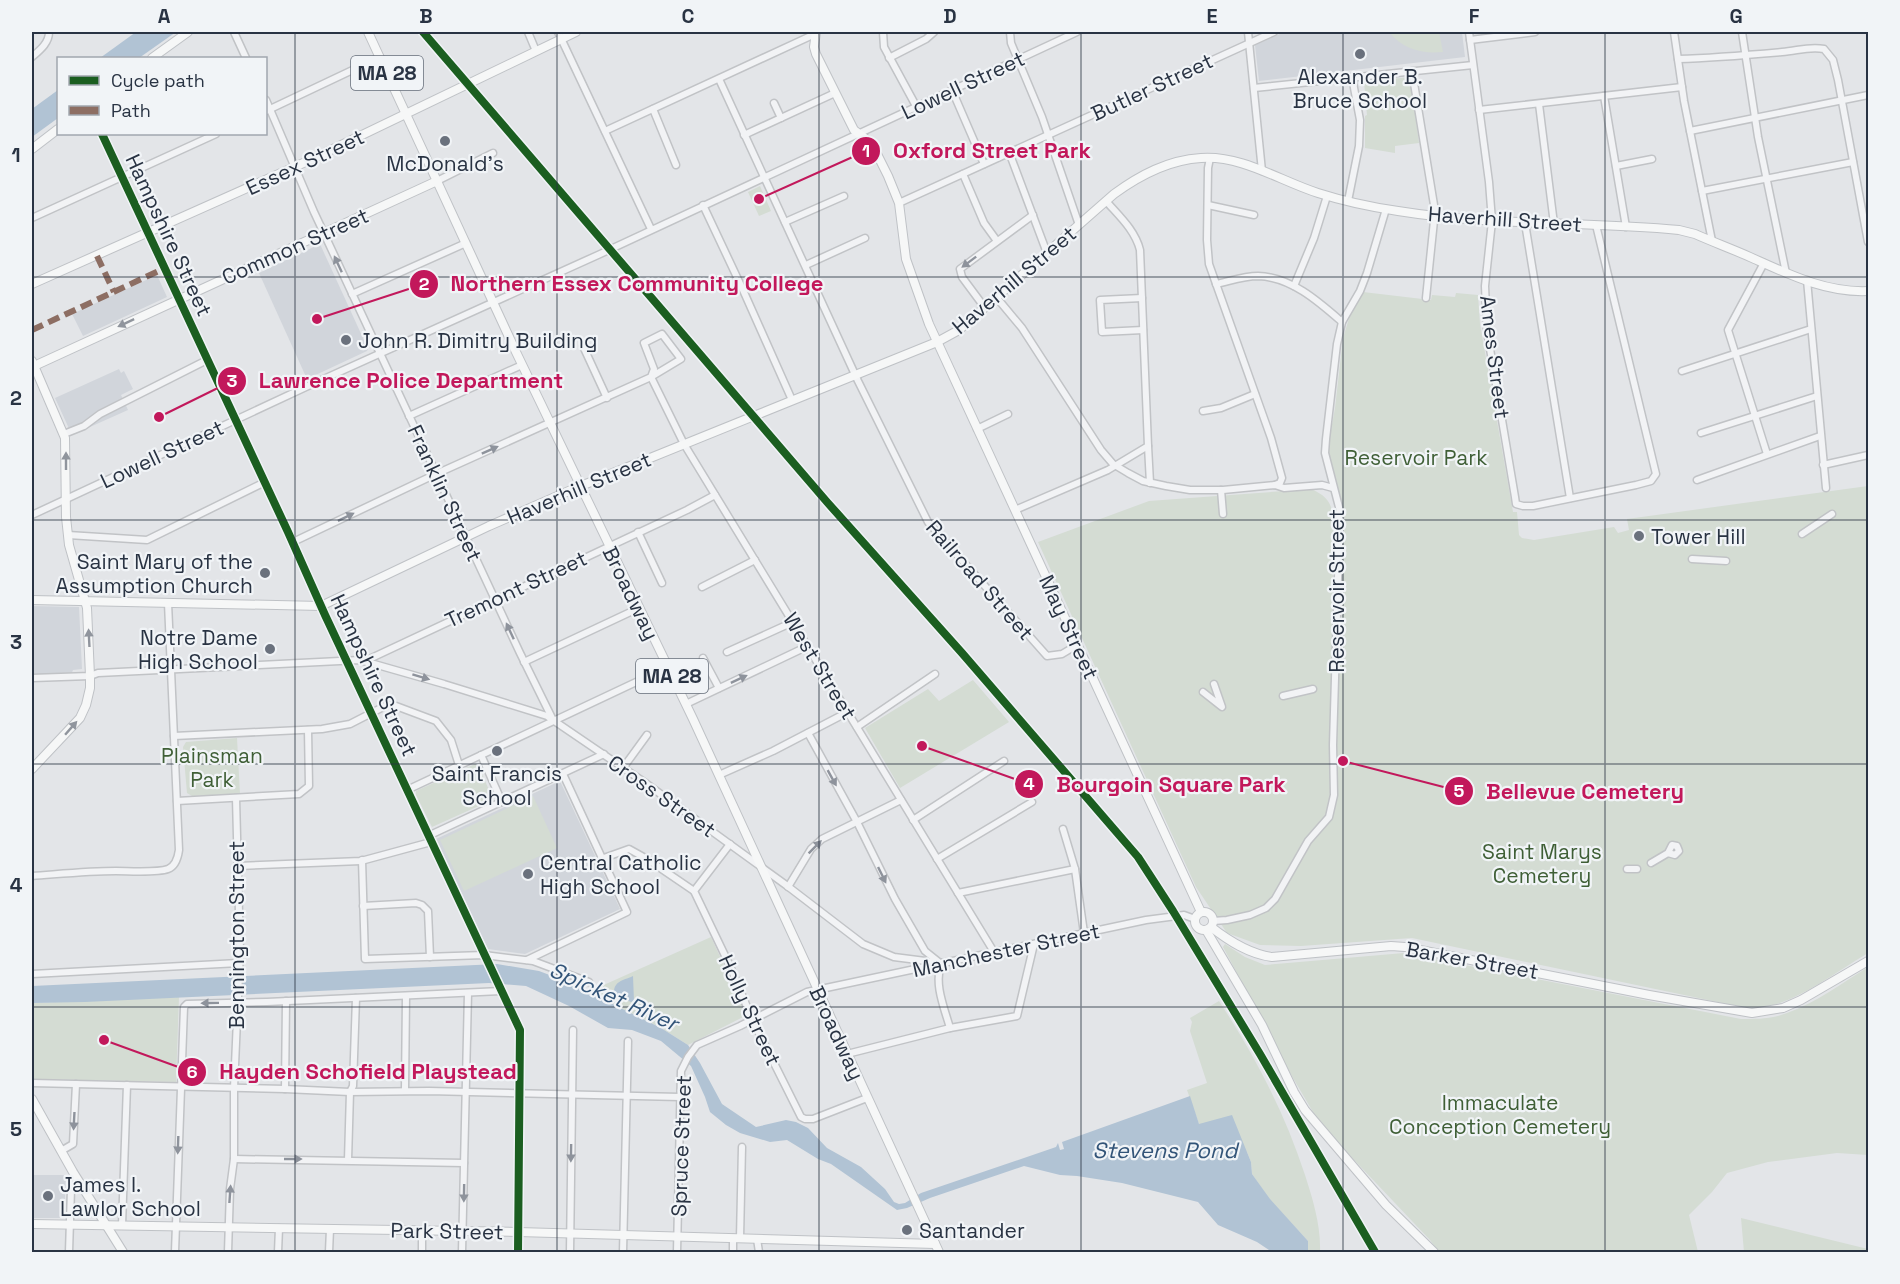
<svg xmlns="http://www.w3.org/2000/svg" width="1900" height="1284" viewBox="0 0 1900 1284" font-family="'Space Grotesk',sans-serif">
  <rect width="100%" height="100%" fill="#e3e5e8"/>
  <g fill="#d1d5db">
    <polygon points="1284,32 1462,32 1465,57 1259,81 1255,45"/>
    <polygon points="320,244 368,349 367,351 307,379 259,273"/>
    <polygon points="157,275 167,297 83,336 72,314"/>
    <polygon points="119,369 121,373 124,371 133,389 121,395 128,410 72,435 55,398"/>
    <polygon points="32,606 79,607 82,669 73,670 71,675 32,676"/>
    <polygon points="560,781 620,909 525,954 488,949 436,839"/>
    <polygon points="32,1175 66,1175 64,1218 32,1218"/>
  </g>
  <g fill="#d4dcd3">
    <path d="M1389,32H1439L1443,52C1421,54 1403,49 1389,32Z"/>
    <polygon points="1410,77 1419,143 1395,146 1395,153 1365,148 1365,116 1367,115 1364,82"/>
    <polygon points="760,186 771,211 759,216 748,192"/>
    <path d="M1363,292L1431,300L1432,295L1455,297L1456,293L1478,295L1480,324L1513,512H1517L1519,535L1522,538L1534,540L1614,527L1618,533L1629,530L1627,519L1868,486V953C1839,970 1798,1002 1764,1007C1752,1009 1739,1006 1727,1004L1412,938L1301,946L1260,945L1227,933L1196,887L1038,542L1149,501L1311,489C1327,496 1331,502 1334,519L1332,636L1341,635L1343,516L1328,458V447L1335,408L1343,338L1351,312Z"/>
    <polygon points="973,680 1009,722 900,788 865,728 928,689 939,701"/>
    <polygon points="237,738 240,794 192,796 187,793 183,747 186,742"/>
    <polygon points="475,764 479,767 492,797 492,800 432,827 416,795 416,791"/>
    <polygon points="533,796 557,848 464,891 440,840"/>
    <polygon points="711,937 747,1015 688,1045 661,1028 588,992"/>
    <path d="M1225,944L1245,957L1265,965L1404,953L1741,1019C1757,1019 1772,1019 1787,1013C1816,1003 1842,983 1868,967V1155L1837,1153L1768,1162L1727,1173L1712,1192L1689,1215L1698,1252H1439L1430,1240L1320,1124L1293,1078L1223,947Z"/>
    <polygon points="179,997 176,1082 34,1079 32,1077 32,1003"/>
    <path d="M1219,1001C1255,1056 1285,1113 1305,1175C1313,1200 1321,1226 1320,1252H1308V1241L1270,1200L1252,1174L1251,1162L1247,1152L1199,1124L1187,1090L1207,1083L1190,1031L1192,1022L1190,1018Z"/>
    <polygon points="1741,1218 1868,1249 1868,1252 1744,1252"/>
  </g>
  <g fill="#b1c3d4">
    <polygon points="136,32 176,32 139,58 100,58"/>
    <polygon points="58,90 58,118 32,137 32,109"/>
    <polygon points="497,964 539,971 568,982 661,1028 688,1045 700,1063 722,1104 756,1127 786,1120 796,1122 808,1128 827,1148 861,1167 885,1189 894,1202 899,1204 905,1203 921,1193 1056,1147 1058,1143 1060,1150 1064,1149 1062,1142 1190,1096 1199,1124 1232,1115 1251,1162 1252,1174 1270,1199 1308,1241 1308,1252 1272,1252 1257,1242 1218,1225 1198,1202 1122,1183 1077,1176 1060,1175 1024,1166 930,1198 907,1208 897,1210 831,1164 818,1159 787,1140 770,1142 740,1133 726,1125 710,1112 705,1097 691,1066 661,1041 632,1030 608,1028 569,1006 526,986 489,983 85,1002 32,1003 32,986"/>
    <path d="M633,976L634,1001L631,1002L614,995C613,981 622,981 633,976Z"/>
  </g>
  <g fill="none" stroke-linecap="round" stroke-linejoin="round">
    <defs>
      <g id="minor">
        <polyline points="234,32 246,58"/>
        <polyline points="528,32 536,51"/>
        <polyline points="558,32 651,229"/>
        <polyline points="883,32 884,47 916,106"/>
        <polyline points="1010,32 1011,43 1042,117 1079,225"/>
        <polyline points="1248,32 1262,171"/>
        <polyline points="1469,32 1489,182 1492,221 1485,286 1487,331 1515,497 1516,504 1523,506 1533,506 1636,485 1651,481 1656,474 1596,225"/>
        <polyline points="1674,32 1684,101 1712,241"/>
        <polyline points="1742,32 1758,137 1786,273"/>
        <polyline points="1470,40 1535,32"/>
        <path d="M32,57C40,50 49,43 49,32"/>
        <polyline points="889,58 926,39 934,32"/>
        <path d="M1678,59C1713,58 1748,55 1782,52C1797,51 1809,46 1824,49L1833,60L1838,80L1868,242"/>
        <polyline points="1412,71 1435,211 1426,298"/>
        <polyline points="719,79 858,381 928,522 1047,656 1062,654 1077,645"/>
        <polyline points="1254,88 1473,65"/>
        <polyline points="952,90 984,164"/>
        <polyline points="1604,96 1626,227"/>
        <polyline points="266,100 314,212 520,653 553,720"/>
        <polyline points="774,103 781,118"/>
        <polyline points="1539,104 1554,224"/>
        <polyline points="653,109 676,165"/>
        <polyline points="1479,110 1682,87"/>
        <polyline points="266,111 380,57"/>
        <polyline points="605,131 815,34"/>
        <polyline points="1690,131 1868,95"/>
        <polyline points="102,134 288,532 325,615 520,1030 518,1252"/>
        <polyline points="744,135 835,93"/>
        <polyline points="1009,152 1047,253"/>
        <polyline points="1210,158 1208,168 1207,240 1209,264 1271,438 1282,478 1280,483 1275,485"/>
        <polyline points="1616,166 1652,159"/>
        <polyline points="963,174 984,223 997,241"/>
        <polyline points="437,181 493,153"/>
        <polyline points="1702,191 1853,162"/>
        <polyline points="1348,201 1359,146 1360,120 1352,77"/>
        <polyline points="899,203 1274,32"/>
        <polyline points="703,205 743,290 792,400"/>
        <polyline points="1208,205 1254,215"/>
        <polyline points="32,218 216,134"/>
        <polyline points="785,222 844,196"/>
        <polyline points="1525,223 1570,498"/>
        <polyline points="1764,263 1728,330 1767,454"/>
        <polyline points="806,265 865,238"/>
        <polyline points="1807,280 1826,488"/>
        <path d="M1216,284C1230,281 1244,276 1258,276C1291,277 1318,301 1342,322"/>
        <polyline points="1294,286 1314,238 1327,196"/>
        <polyline points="352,294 466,243"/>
        <polyline points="997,298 1022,328 1101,450 1113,464 1128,473 1143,481 1166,486 1190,490 1223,490 1275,485 1284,488 1322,485 1333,488"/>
        <polyline points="1142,298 1100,300 1102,332 1143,330"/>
        <polyline points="985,308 962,277 960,269 1033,215"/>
        <polyline points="583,346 607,398"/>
        <polyline points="1682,371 1811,329"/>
        <polyline points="651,377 684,444 994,952"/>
        <polyline points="1203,411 1221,408 1255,394"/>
        <polyline points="409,416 522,365"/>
        <polyline points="977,429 1008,414"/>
        <polyline points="1701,433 1817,396"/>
        <polyline points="64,434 84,426 100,414 207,360"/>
        <polyline points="1148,446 1150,483"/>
        <polyline points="1823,465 1868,455"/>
        <polyline points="1697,480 1820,436"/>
        <polyline points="1221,490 1223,514"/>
        <path d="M1015,510L1108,470L1148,446L1140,250C1135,230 1119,216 1106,201"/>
        <polyline points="32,515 306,387 598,255 1077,32"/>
        <polyline points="638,532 662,583"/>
        <polyline points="1802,534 1832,514"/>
        <polyline points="68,535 147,540 265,482"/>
        <polyline points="293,542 436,474 651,377 681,359 662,334 644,343 654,369 651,377"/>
        <polyline points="1692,559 1726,561"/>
        <polyline points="702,587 755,560"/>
        <polyline points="727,652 793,622"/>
        <polyline points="703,658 719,688"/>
        <polyline points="365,661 687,510 715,495"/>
        <polyline points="524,662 639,608"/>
        <polyline points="32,678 90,676 98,673 360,660 444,684 547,716 644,782 786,885 863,944 894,957 941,963"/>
        <polyline points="1203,692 1222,707 1214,684"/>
        <polyline points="1283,696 1313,689"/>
        <polyline points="686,704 808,646"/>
        <polyline points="857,727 935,674"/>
        <polyline points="808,733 857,822 895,899 925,951 940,963"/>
        <polyline points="174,736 322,729 350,724 387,705 396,706 436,721 451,740 459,765"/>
        <polyline points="481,755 502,802"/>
        <polyline points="623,768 647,735"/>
        <polyline points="719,775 773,751 848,712"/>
        <polyline points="407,790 668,667"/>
        <polyline points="177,801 299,794 309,786 308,730"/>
        <polyline points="913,820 1004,761"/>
        <polyline points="1063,829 1075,869 1084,933"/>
        <polyline points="428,836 604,754"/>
        <polyline points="730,844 694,891 730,966 752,1019 801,1117 805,1119 813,1119 867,1098"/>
        <polyline points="601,859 629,849 647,859 694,891"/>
        <polyline points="937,859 1032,802"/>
        <polyline points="362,860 365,959 484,955 533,961 589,982"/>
        <polyline points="1651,863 1668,853 1675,855 1679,851 1677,846 1672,845 1668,853"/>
        <polyline points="238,866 361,861 431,842"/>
        <polyline points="1627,869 1637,869"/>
        <path d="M32,876C60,874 88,871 116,871C129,871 157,873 168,869C176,866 178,857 179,850L168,603"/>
        <polyline points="788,887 811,849 822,839 901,800"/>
        <polyline points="958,893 1075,869"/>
        <polyline points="363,906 416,903 422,905 428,911 430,957"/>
        <polyline points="1213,921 1227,920 1250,915 1266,908 1275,899 1308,841 1329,817 1334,795 1333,745 1340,511 1325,453 1326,439 1337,344 1342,322 1360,291 1367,273 1386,209"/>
        <polyline points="527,960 627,912 563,774"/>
        <path d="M941,963C934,985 944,1007 950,1028"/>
        <polyline points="32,974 239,963"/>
        <polyline points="847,1054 950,1028 1017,1016 1034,944"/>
        <polyline points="32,1083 285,1089 350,1092 429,1091 680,1097"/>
        <polyline points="285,1089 286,1001"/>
        <polyline points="405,1090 406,996"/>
        <polyline points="61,1151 73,1144 76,1084"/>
        <polyline points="234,1159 464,1163"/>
        <polyline points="348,1160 350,1092 353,1086 356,998"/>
        <polyline points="122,1225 127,1085"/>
        <polyline points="422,1231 422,1252"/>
        <polyline points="740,1238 742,1147"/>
        <polyline points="757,1239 759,1252"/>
        <polyline points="69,1252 71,1189 79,1181"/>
        <polyline points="175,1252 184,1007 187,1004 267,1002 501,991"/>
        <polyline points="228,1252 230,1189 234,1159 234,1088 240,951 236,798"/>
        <polyline points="278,1252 279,1228"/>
        <polyline points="329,1252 330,1229"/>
        <polyline points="462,1252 468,993"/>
        <polyline points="570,1252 573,1030"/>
        <polyline points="623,1252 628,1041"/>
        <polyline points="677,1252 681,1071 688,1057 697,1045 740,1026 807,992 1146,920 1184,915 1195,919"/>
        <polyline points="733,1252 733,1238"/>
      </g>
      <g id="major">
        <polyline points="368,32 516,352 693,719 939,1252"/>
        <polyline points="816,32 814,47 816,54 854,130 870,142 874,148 888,176 899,203 906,259 929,324 1201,912"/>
        <polyline points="152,58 188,32"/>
        <polyline points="32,149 58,129"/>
        <polyline points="32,284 310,160 576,32"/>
        <polyline points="32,361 65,438 66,517 69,545 87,608 90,676 90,688 86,705 80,718 32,769"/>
        <polyline points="32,367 437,181"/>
        <path d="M32,600L321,606L489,526L571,490L937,342L959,330L1114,194C1140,175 1168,160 1201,158C1242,155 1280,181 1318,193C1343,201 1371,207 1398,211C1491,226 1586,221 1679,230L1695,234C1713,242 1732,249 1750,257C1788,274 1826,293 1868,291"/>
        <circle cx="1204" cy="921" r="9"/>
        <path d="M1211,927C1229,941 1249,954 1272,957L1391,946L1405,947L1649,995L1752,1013L1783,1008L1801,1000L1868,961"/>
        <polyline points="1206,930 1262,1025 1294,1092 1305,1110 1386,1205 1434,1252"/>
        <polyline points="32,1099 73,1172 123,1252"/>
        <polyline points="32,1224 518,1232 935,1244"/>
      </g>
    </defs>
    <use href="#minor" stroke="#c1c3c6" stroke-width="9"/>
    <use href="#major" stroke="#bfc2c6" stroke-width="10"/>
    <use href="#minor" stroke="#f2f3f5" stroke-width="6"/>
    <use href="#major" stroke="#f6f7f7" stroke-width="8"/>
    <g stroke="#8d6e63" stroke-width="6" stroke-dasharray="12 6" stroke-linecap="butt">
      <polyline points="97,256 114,292"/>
      <polyline points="32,330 165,268"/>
    </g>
    <defs>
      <g id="cycleway">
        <polyline points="423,32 827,502 962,653 1138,857 1173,911 1260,1054 1375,1252"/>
        <polyline points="102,134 288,532 325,615 520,1030 518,1252"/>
      </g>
    </defs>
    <use href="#cycleway" stroke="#f1f4f7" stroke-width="11"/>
    <use href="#cycleway" stroke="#1b5e20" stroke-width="8"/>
  </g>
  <defs><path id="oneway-solid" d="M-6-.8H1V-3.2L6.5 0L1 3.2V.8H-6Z" transform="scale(1.5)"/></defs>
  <g fill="#8e939c">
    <use href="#oneway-solid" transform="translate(969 262) rotate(143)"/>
    <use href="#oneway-solid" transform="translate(338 264) rotate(-115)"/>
    <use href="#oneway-solid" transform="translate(490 450) rotate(-24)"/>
    <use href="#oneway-solid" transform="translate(346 517) rotate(-26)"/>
    <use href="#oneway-solid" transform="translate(510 631) rotate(-115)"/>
    <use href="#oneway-solid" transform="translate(421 677) rotate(17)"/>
    <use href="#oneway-solid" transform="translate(739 679) rotate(-25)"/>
    <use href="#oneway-solid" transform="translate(832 778) rotate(61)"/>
    <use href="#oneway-solid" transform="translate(815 847) rotate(-45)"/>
    <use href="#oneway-solid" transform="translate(882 875) rotate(64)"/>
    <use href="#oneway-solid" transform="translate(210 1003) rotate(179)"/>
    <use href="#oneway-solid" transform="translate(74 1121) rotate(93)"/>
    <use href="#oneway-solid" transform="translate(178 1145) rotate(92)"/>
    <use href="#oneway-solid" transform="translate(571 1153) rotate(91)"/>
    <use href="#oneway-solid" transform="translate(293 1159)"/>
    <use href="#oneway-solid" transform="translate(464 1193) rotate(91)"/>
    <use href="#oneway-solid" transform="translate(230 1194) rotate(-86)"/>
  </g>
  <g fill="#90959d">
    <use href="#oneway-solid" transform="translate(126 323) rotate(155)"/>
    <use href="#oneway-solid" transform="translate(66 461) rotate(-90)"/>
    <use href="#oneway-solid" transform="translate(89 638) rotate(-93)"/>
    <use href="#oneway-solid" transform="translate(71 728) rotate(-49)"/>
  </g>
  <path fill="none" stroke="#293343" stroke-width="1.5" stroke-opacity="0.55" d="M295,32V1252M557,32V1252M819,32V1252M1081,32V1252M1343,32V1252M1605,32V1252M32,277H1868M32,520H1868M32,764H1868M32,1007H1868"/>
  <g fill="#6a717d" stroke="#f1f4f7" stroke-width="2">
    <circle cx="1360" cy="54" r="6"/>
    <circle cx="445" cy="141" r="6"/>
    <circle cx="346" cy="340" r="6"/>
    <circle cx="1639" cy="536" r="6"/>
    <circle cx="265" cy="573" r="6"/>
    <circle cx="270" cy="649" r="6"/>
    <circle cx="497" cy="751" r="6"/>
    <circle cx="528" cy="874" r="6"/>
    <circle cx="48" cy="1196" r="6"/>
    <circle cx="907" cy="1230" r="6"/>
  </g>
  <g text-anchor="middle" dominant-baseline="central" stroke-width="4.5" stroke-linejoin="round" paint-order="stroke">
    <g fill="#f1f4f7" stroke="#656d79" stroke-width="1.5">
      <rect x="351" y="56" width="72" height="34" rx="4.5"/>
      <rect x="636" y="659" width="72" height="34" rx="4.5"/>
    </g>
    <g font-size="20" font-weight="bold" fill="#293343">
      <text x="387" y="73">MA 28</text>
      <text x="672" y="676">MA 28</text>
    </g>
    <g font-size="21" fill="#293343" stroke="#f1f4f7" text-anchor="start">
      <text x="1360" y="76" text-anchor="middle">Alexander B.<tspan x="1360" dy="24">Bruce School</tspan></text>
      <text x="445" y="163" text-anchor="middle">McDonald's</text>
      <text x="358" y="340">John R. Dimitry Building</text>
      <text x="1651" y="536">Tower Hill</text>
      <text x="253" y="561" text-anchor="end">Saint Mary of the<tspan x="253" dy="24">Assumption Church</tspan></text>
      <text x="258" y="637" text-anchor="end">Notre Dame<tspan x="258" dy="24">High School</tspan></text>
      <text x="497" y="773" text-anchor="middle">Saint Francis<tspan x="497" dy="24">School</tspan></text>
      <text x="540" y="862">Central Catholic<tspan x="540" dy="24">High School</tspan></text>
      <text x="60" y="1184">James I.<tspan x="60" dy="24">Lawlor School</tspan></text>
      <text x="919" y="1230">Santander</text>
    </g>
    <g font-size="21" fill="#293343" stroke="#f1f4f7">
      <text transform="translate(963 85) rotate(-25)">Lowell Street</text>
      <text transform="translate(1152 87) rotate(-25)">Butler Street</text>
      <text transform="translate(305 162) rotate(-25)">Essex Street</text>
      <text transform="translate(1505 219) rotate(4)">Haverhill Street</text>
      <text transform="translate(169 235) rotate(65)">Hampshire Street</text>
      <text transform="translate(295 246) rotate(-24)">Common Street</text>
      <text transform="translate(1014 280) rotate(-40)">Haverhill Street</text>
      <text transform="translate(1495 357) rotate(83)">Ames Street</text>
      <text transform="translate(162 454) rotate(-25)">Lowell Street</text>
      <text transform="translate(579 488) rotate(-23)">Haverhill Street</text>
      <text transform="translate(445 493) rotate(65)">Franklin Street</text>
      <text transform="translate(980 580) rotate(49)">Railroad Street</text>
      <text transform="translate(516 589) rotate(-25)">Tremont Street</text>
      <text transform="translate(1336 591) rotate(-90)">Reservoir Street</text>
      <text transform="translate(631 593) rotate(64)">Broadway</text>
      <text transform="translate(1069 627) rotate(65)">May Street</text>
      <text transform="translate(820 666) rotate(59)">West Street</text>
      <text transform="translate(374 675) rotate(65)">Hampshire Street</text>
      <text transform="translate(662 796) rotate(35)">Cross Street</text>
      <text transform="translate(236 935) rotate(-90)">Bennington Street</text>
      <text transform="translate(1006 950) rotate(-12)">Manchester Street</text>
      <text transform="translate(1472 960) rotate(10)">Barker Street</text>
      <text transform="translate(750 1010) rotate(65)">Holly Street</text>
      <text transform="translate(837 1033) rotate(65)">Broadway</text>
      <text transform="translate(681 1146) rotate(-88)">Spruce Street</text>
      <text transform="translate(447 1231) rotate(1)">Park Street</text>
    </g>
    <g font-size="21" fill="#3f5f36" stroke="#f1f4f7">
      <text x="1416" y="457">Reservoir Park</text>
      <text x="212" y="755">Plainsman<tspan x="212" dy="24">Park</tspan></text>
      <text x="1542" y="851">Saint Marys<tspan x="1542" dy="24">Cemetery</tspan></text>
      <text x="1500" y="1102">Immaculate<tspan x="1500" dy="24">Conception Cemetery</tspan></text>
    </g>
    <g font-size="22" font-style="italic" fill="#325478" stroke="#f1f4f7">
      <text transform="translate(614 996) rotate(24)">Spicket River</text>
      <text x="1165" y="1150">Stevens Pond</text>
    </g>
  </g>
  <path fill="none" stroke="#c2185b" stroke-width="2" d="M759 199L866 151M317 319L424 284M159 417L232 381M922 746L1029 784M1343 761L1459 791M104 1040L192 1072"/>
  <g fill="#c2185b" stroke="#f1f4f7" stroke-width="2">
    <circle cx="759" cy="199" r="6"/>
    <circle cx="317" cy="319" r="6"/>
    <circle cx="159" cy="417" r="6"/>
    <circle cx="922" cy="746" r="6"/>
    <circle cx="1343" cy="761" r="6"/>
    <circle cx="104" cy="1040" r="6"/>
    <circle cx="866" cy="151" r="15"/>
    <circle cx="424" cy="284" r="15"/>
    <circle cx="232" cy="381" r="15"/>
    <circle cx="1029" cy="784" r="15"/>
    <circle cx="1459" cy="791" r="15"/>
    <circle cx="192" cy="1072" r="15"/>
  </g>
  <g font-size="18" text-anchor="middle" font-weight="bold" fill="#fff">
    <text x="866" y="157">1</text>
    <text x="424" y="290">2</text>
    <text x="232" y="387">3</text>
    <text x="1029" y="790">4</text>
    <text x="1459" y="797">5</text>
    <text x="192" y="1078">6</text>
  </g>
  <g font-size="22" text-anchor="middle" font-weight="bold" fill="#c2185b" stroke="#f1f4f7" stroke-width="4.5" stroke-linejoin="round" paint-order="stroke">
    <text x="992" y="158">Oxford Street Park</text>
    <text x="637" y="291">Northern Essex Community College</text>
    <text x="411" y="388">Lawrence Police Department</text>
    <text x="1171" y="792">Bourgoin Square Park</text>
    <text x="1585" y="799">Bellevue Cemetery</text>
    <text x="368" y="1079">Hayden Schofield Playstead</text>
  </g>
  <rect width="1900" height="1284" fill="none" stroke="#f1f4f7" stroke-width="66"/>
  <rect x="57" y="57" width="210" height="78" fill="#f1f4f7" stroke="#a1a7af" stroke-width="1.5"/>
  <rect x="69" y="76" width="30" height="9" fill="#1b5e20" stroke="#a1a7af" stroke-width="1.5"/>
  <text x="111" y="87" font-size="18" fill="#293343">Cycle path</text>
  <rect x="69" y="106" width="30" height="9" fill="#8d6e63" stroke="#a1a7af" stroke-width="1.5"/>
  <text x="111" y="117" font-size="18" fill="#293343">Path</text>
  <rect x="33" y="33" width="1834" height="1218" fill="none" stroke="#293343" stroke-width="2"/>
  <g font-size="20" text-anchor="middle" font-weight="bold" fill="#293343">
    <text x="164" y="23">A</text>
    <text x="426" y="23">B</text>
    <text x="688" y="23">C</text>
    <text x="950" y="23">D</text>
    <text x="1212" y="23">E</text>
    <text x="1474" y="23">F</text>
    <text x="1736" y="23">G</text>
    <text x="16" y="162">1</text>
    <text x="16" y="405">2</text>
    <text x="16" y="649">3</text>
    <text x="16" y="892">4</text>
    <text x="16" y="1136">5</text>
  </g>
</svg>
